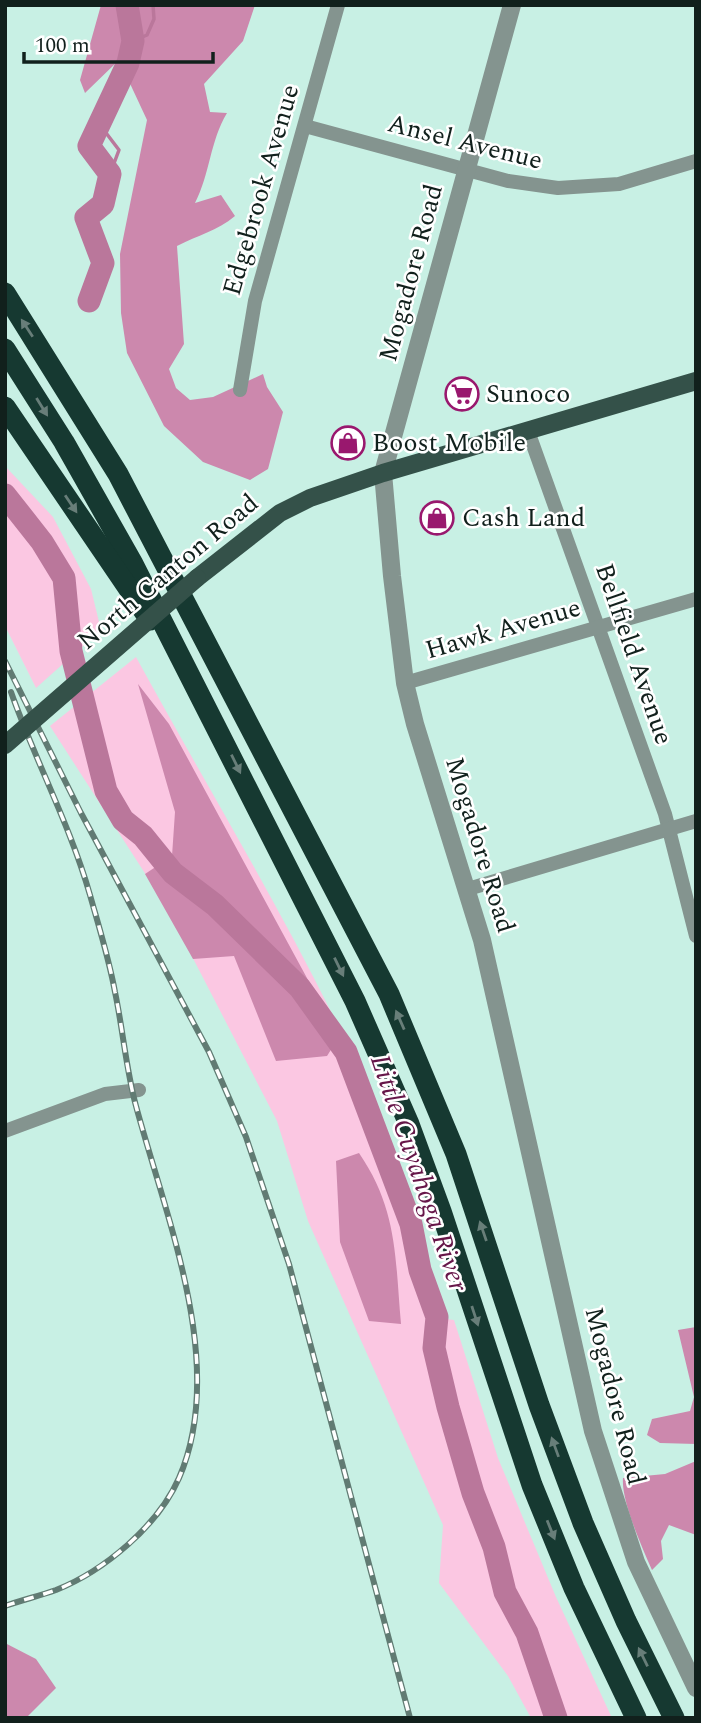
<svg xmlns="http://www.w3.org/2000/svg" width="701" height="1723" viewBox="0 0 701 1723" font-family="Spectral,serif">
  <rect width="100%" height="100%" fill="#c8f0e4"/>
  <g fill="#fbc7e2">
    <polygon points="5,466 53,517 91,589 101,630 36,688 5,626"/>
    <path d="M136,657C213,798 299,937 365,1083C399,1158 421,1240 446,1319L454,1320L498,1458L556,1597L612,1718H531L508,1676L439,1583L443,1525L308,1221L277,1121L166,906L50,726Z"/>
  </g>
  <g fill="#cc88ad">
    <path d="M101,5H255L243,41L204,84L210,112L227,113C210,141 210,174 195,203L221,195L235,216C217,231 198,235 177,246L184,344L169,369L176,388L190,400L213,397L263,374L267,387L283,412L268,469L250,480L203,462L164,426L127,353L121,313L120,254L147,120L119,60L85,93L80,80Z"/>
    <polygon points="138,684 169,724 339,1037 327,1056 276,1061 234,956 193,959 145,874 172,856 175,812"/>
    <path d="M359,1153C398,1210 395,1258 401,1324L369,1321L340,1242L336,1161Z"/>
    <polygon points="696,1327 696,1444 660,1443 647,1435 652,1419 690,1411 694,1397 678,1330"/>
    <path d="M696,1461V1535L669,1525L661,1541L663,1559L652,1570C642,1547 621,1501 623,1478L665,1474Z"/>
    <polygon points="5,1643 36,1659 56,1688 26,1718 5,1718"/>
  </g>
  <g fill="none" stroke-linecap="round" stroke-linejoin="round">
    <g stroke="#ba779b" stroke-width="3.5">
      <polyline points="133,41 147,35 154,19 153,5"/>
      <polyline points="100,125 119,150 110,174"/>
    </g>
    <g stroke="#ba779b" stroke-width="23">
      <polyline points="89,301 103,263 86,218 103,204 110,174 89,146 128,63 133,41 127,5"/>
      <polyline points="5,495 42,542 64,578 71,651 106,791 123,820 143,836 173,873 215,905 300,988 346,1052 411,1224 420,1270 437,1317 434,1348 448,1407 473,1493 494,1547 505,1592 527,1633 556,1718"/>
    </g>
    <g stroke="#84948f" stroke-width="14">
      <polyline points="305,126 508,181 558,188 619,184 696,161"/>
      <polyline points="240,390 255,301 338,5"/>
      <polyline points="528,431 665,814 696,936"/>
      <polyline points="405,683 696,599"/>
      <polyline points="468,889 696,821"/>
      <polyline points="5,1131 105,1094 139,1090"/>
    </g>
    <polyline stroke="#84948f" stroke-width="18" points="512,5 383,473 392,576 405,683 415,724 482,940 593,1431 636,1562 696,1688"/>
    <polyline stroke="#345149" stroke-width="18" points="197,578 280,513 310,498 383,473 696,381"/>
    <g stroke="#163931" stroke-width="21">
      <polyline points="5,293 118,474 389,994 456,1154 539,1405 583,1523 626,1621 674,1718"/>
      <polyline points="5,349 64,442 133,564 355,1001 409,1124 441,1211 532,1485 574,1588 636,1718"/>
      <polyline points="5,407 150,620"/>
    </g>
    <defs>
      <g id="rail">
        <polyline points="5,661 81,813 209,1052 246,1137 289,1264 410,1718"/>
        <path d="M5,1606C22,1600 39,1596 56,1590C104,1571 158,1526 179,1478C228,1365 166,1218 136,1106C126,1069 123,1030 115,992C109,959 99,927 90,895C70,825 35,760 11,692"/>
      </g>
    </defs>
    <use href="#rail" stroke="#617b73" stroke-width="6"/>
    <use href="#rail" stroke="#fff" stroke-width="3.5" stroke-dasharray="10" stroke-linecap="butt"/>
    <polyline stroke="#345149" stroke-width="18" points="5,745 197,578"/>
  </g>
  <defs><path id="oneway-solid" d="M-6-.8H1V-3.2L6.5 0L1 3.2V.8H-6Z" transform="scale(1.75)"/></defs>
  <g fill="#687e79">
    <use href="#oneway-solid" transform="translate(27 328) rotate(-123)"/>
    <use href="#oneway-solid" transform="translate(42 407) rotate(58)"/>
    <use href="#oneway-solid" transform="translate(71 504) rotate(56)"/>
    <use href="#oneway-solid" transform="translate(236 764) rotate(64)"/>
    <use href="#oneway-solid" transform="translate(339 967) rotate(64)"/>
    <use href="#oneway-solid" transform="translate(400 1020) rotate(-114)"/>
    <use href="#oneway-solid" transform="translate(483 1231) rotate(-109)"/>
    <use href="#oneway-solid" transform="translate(475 1316) rotate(72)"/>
    <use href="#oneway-solid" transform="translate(555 1447) rotate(-110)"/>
    <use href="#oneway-solid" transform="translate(551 1530) rotate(68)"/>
    <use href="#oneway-solid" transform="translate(643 1657) rotate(-116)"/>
  </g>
  <defs>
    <symbol id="supermarket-ring" viewBox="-11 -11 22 22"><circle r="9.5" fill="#fff" stroke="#99186e" stroke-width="1.5"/><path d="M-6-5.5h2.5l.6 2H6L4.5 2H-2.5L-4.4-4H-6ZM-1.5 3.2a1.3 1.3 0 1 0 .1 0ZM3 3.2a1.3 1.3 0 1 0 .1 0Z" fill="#99186e"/></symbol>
    <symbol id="shop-ring" viewBox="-11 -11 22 22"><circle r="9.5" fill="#fff" stroke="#99186e" stroke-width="1.5"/><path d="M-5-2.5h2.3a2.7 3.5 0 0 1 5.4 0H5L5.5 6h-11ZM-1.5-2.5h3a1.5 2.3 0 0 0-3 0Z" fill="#99186e"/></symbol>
  </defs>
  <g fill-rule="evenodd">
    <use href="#supermarket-ring" x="443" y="375" width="38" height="38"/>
    <use href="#shop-ring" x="329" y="424" width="38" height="38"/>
    <use href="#shop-ring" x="418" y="499" width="38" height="38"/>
  </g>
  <g text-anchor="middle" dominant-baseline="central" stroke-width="5" stroke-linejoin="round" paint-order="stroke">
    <g font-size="26" fill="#11201c" stroke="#fff">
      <text transform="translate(465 142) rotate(14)">Ansel Avenue</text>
      <text transform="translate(261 190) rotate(-74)">Edgebrook Avenue</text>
      <text transform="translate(411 273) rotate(-75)">Mogadore Road</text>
      <text transform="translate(168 572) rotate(-40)">North Canton Road</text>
      <text transform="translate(503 629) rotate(-16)">Hawk Avenue</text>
      <text transform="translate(634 654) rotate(71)">Bellfield Avenue</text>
      <text transform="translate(480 845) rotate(73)">Mogadore Road</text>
      <text transform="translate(615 1396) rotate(76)">Mogadore Road</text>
    </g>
    <g font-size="26" fill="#11201c" stroke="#fff" text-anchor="start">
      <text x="486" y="394">Sunoco</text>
      <text x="372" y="443">Boost Mobile</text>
      <text x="462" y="518">Cash Land</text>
    </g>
    <g font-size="28" font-style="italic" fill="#661649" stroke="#fff">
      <text transform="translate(419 1173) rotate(71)">Little Cuyahoga River</text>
    </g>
  </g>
  <rect width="701" height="1723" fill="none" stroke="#11201c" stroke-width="14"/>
  <path d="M24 52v10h189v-10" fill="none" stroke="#11201c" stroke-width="3.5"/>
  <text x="35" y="52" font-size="21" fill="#11201c" stroke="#ffffff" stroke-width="5" paint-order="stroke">100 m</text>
</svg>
